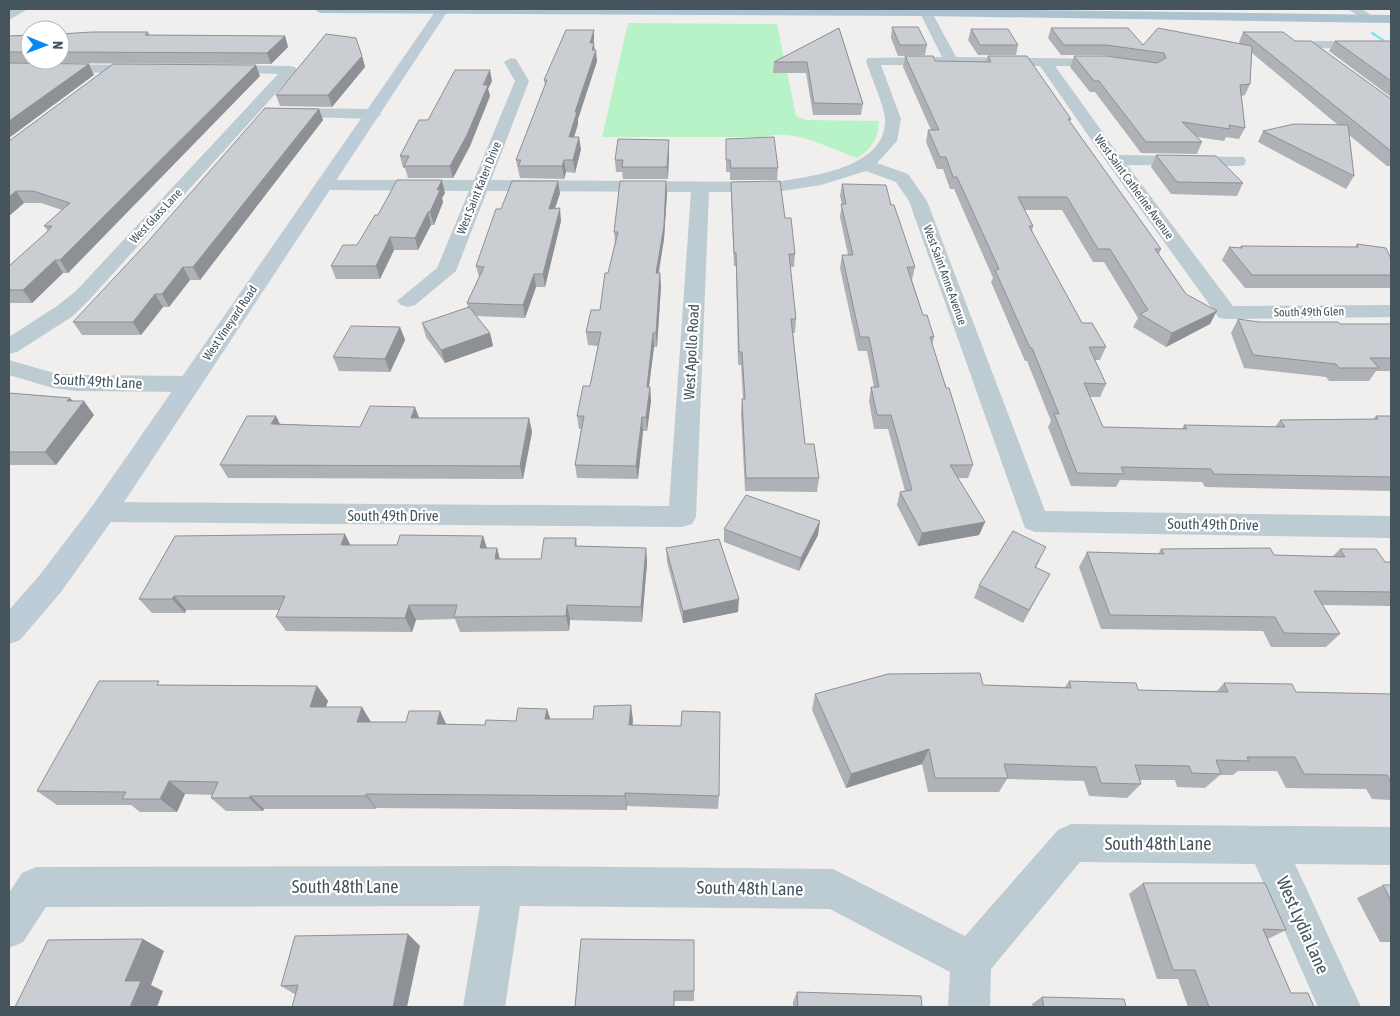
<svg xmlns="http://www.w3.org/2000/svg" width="1400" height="1016" viewBox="0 0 1400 1016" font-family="'Asap Condensed',sans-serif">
  <rect width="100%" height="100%" fill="#f1eeee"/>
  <path fill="#b8f3c8" d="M628,23L777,24L796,116L807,120L879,121C878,139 872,149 857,158C828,148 795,128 764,137H602Z"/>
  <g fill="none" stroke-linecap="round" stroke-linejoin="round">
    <polygon fill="#81e8f3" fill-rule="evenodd" points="1371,32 1373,32 1385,40 1382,41 1371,34"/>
    <g fill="#bdcbd2" fill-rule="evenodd">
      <polygon points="13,9 28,9 9,20 9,11"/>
      <path d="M918,9H930L956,57L1113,59L1115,62L1113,65L1108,66H1055L1119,155L1244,157L1246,161L1244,165L1238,166L1127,165L1233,306L1391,305V317L1227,319L1219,318L1108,164L1040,66L881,65L901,119L897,141L877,163L908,174L927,201L1045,511L1391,516V538L1035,532L1025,528L909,201L896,182L866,171L821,185L776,192H709L696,517L692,524L682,527L103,522L93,519L89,512L93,505L103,502L669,506L691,192L487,191L456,271L415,305L408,307L401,305L397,301L437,268L469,191L324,190L318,189L315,185L318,181L324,180H474L515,81L504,62L511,58L516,59L529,81L491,180L776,182C811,176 887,168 885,119C885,108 870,74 866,61L868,58L942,57Z"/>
      <polygon points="1348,9 1362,9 1377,19 1375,22 1367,22"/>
      <polygon points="1309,41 1391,41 1391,49 1304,48 1302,45 1304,42"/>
      <polygon points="9,64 144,65 151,69 144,73 9,72"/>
      <polygon points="219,65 290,66 295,67 297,70 90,299 73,316 17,352 9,354 9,337 57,306 76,291 278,74 214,72 212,69 214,66"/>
      <polygon points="282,108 373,109 378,111 381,114 378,117 373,119 277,116 274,113 277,110"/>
      <polygon points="9,360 54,373 77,375 189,376 197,379 201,384 197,389 189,392 77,391 53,388 9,375"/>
      <polygon points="1071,824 1391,827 1391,865 1295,864 1361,1007 1318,1007 1255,864 1080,862 991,969 990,1007 948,1007 950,972 830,909 520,906 505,1007 463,1007 480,906 46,907 23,942 9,948 9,893 22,873 36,867 503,866 833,869 965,936 1058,830"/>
    </g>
    <polygon fill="#bdccd7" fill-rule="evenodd" points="437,9 449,9 113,519 61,592 20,640 9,644 9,610 39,576 93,505"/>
    <polygon fill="#abc2d0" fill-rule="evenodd" points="314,9 956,9 1391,15 1391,23 926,16 320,13"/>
  </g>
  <g fill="#aeb1b5">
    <polygon points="892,27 927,45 925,55 898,56 891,38"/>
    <polygon points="839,28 863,104 861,115 813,115 806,73 773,73 774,62"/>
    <polygon points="1051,28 1143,45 1240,43 1239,42 1243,32 1295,41 1391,99 1391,166 1387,166 1349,135 1354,176 1346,189 1258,142 1263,131 1338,125 1252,53 1250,84 1245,95 1241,96 1245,128 1239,139 1226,137 1224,141 1197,137 1202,142 1197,154 1141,153 1095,92 1090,92 1070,67 1074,56 1127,59 1102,55 1061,55 1048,38"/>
    <polygon points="971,29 1018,45 1016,55 978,55 968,40"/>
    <polygon points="148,32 150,35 285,36 288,47 271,64 9,63 9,36 30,35 30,60 60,60 60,34"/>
    <polygon points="594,40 594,50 597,61 578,119 578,124 574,137 581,149 575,173 566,172 564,179 520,178 516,160 545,85 544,80"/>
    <polygon points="1335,41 1391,41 1391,97 1329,51"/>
    <polygon points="362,56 365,67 332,107 280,106 276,95"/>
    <polygon points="905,56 935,61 986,62 988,56 1071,119 1070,122 1161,249 1159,254 1186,294 1210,324 1166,347 1133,327 1138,318 1104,262 1093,262 1062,210 1024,210 1033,226 1032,232 1082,323 1106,347 1100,360 1095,360 1106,384 1100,397 1090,397 1103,427 1182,429 1184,425 1275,427 1280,420 1373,419 1376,416 1391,416 1391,491 1205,487 1202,482 1120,480 1116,487 1071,486 1048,427 1051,421 1027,361 1025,361 991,282 993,278 954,189 950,189 943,169 937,169 926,142 928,130 931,130 903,67"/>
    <polygon points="260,76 68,273 63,273 32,303 9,303 9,266 48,231 44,226 62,210 41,203 24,203 9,216 9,141"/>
    <polygon points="492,81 488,89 490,96 470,146 453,178 408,178 405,168 403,168 400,156 428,120"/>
    <polygon points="319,109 323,120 200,280 190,280 169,307 163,307 141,335 82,335 73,322"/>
    <polygon points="726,139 778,168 777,180 730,180 730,172 726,172"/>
    <polygon points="669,140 669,152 668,179 623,179 622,172 616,172 615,160"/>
    <polygon points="1156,155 1243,183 1237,196 1171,194 1151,167"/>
    <polygon points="731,182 785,218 795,254 794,267 790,267 796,319 795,333 793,333 805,444 819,478 817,492 745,491 741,413 742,399 743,399 741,365 738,365 736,266 734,266 731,194"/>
    <polygon points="842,184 891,205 915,267 912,280 923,315 934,337 932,345 973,465 968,478 958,478 985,522 979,535 918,546 897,505 900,492 905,491 888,429 874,429 869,401 871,387 874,387 867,351 858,351 840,268 842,255 848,255 840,217 842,204 840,196"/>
    <polygon points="445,193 442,198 443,202 434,225 431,225 418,250 394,250 380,279 336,279 331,266 357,245"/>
    <polygon points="560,193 555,208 561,221 545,287 536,287 525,318 476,316 490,333 493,346 445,363 426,337 422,323 468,308 467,303 479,277 476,266 501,209"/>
    <polygon points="667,194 664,239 659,273 661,286 657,347 654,347 649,387 650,387 651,401 647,431 643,431 638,479 577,478 575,465 581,429 579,429 577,416 590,386 598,346 588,345 586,332 600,310 615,244 614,232"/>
    <polygon points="1357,244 1391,259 1391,286 1390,288 1245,288 1222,260 1229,247 1240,248 1241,246 1355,247"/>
    <polygon points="1238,319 1259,322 1340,324 1391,324 1391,371 1376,371 1369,381 1329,381 1326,377 1244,368 1231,333"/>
    <polygon points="400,327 405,340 390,372 339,371 333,357"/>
    <polygon points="9,393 70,398 73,401 94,415 56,465 9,465"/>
    <polygon points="419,418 529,418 532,432 523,479 228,478 220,465 280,424 360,427"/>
    <polygon points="724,529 818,535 799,571 724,542"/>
    <polygon points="483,536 486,548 500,559 541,559 576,538 577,546 646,548 647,563 642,622 570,620 569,631 460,632 455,619 416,620 412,632 286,631 276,617 279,610 186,610 185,613 152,613 139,599 351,545 397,545"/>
    <polygon points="666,548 738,612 683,623 667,562"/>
    <polygon points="1161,549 1274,555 1332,557 1340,549 1385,562 1391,562 1391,606 1323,605 1340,634 1326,647 1271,647 1263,631 1101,629 1079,567 1087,552 1158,554"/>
    <polygon points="1040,560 1036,567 1043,586 1023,623 974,598 979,585"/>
    <polygon points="1069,681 1138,690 1217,691 1224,683 1296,692 1391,694 1391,800 1372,799 1366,789 1286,788 1277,771 1238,771 1233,775 1220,775 1205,788 1177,787 1175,780 1139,780 1141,784 1127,798 1089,796 1084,781 1007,779 999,792 928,792 922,764 846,788 812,710 815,694 983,685 1065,687"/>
    <polygon points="163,685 317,686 328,701 326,707 371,722 406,722 440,711 446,724 485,725 516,721 547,709 550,719 633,720 632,725 719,796 718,809 627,806 627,810 376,808 376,809 264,809 263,811 226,811 211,798 212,795 185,794 177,812 140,812 131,805 57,805 37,791"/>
    <polygon points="1143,883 1286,930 1268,939 1291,993 1314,1007 1188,1007 1178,979 1157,979 1129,894"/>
    <polygon points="1383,885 1391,885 1391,944 1391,942 1380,942 1357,898"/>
    <polygon points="694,940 694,1001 675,1001 575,1007"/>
    <polygon points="420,946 296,995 281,986"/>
    <polygon points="797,992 922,1007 793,1007 793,1002"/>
    <polygon points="1042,997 1126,1007 1033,1007 1032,1004"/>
  </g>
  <g fill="#8d9094">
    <polygon points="594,30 594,40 591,54 590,43"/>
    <polygon points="285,36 288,47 271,64 267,53"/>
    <polygon points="594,43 595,54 596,50 597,61 578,119 578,124 570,149 569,137 575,112"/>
    <polygon points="362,56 365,67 332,107 328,95"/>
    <polygon points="89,64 94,75 9,138 9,121"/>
    <polygon points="256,65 260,76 68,273 60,260"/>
    <polygon points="490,70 492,81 488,89 490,96 470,146 453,178 450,166"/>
    <polygon points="319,109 323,120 200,280 193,267"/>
    <polygon points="579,137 581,149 575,173 573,160"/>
    <polygon points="669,140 669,152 668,179 667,167"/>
    <polygon points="564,160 566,172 564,179 562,166"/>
    <polygon points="442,180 445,193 442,198 443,202 434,225 430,212 437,190"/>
    <polygon points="558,181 560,193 551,221 549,209"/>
    <polygon points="666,181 667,194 664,239 656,286 656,273"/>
    <polygon points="16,191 24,203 9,216 9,197"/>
    <polygon points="560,208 561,221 545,287 543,274"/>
    <polygon points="428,212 431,225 418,250 415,238"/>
    <polygon points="390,237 394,250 380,279 376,266"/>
    <polygon points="55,260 63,273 32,303 23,290"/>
    <polygon points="183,267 190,280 169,307 162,294"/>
    <polygon points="660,273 661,286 657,347 656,333"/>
    <polygon points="534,274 536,287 525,318 523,305"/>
    <polygon points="155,294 163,307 141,335 133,322"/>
    <polygon points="1217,311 1210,324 1166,347 1172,333"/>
    <polygon points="400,327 405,340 390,372 385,359"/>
    <polygon points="490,333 493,346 445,363 441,350"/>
    <polygon points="653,333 654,347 647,401 647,387"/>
    <polygon points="650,387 651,401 647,431 646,417"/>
    <polygon points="70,398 78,409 84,401 94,415 56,465 45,452 67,401"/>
    <polygon points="415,407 420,420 411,418"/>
    <polygon points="276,416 283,430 271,424"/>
    <polygon points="642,417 643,431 638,479 636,466"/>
    <polygon points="529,418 532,432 523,479 520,466"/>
    <polygon points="820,521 818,535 799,571 801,558"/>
    <polygon points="985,522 979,535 918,546 922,533"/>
    <polygon points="345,534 353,550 341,545"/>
    <polygon points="483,536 488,551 480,548"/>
    <polygon points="497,548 501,563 495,559"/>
    <polygon points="646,548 647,563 642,622 641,607"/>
    <polygon points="174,596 186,610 185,613 172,599"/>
    <polygon points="739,599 738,612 683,623 683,611"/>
    <polygon points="409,605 416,620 412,632 405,618"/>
    <polygon points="567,605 570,620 569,631 566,616"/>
    <polygon points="317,686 328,701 320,721 310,707"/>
    <polygon points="631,705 633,720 631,740 629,725"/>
    <polygon points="362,707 371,722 357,722"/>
    <polygon points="547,709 552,724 545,719"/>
    <polygon points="440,711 447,726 437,724"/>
    <polygon points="929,749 922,764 846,788 851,774"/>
    <polygon points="169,781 185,794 177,812 160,799"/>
    <polygon points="625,793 627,806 627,810 625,796"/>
    <polygon points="366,794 376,808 376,809 366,796"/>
    <polygon points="250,796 264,809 263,811 249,798"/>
    <polygon points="408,934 420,946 407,1007 393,1007"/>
    <polygon points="143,939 164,951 151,985 163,991 157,1007 130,1007 125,981"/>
  </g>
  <g fill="#caced3" stroke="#8d9094">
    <polygon points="892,27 918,27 927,45 900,45"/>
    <polygon points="839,28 863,104 814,103 807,62 774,62"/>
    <polygon points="1051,28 1128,28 1143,45 1158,28 1252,46 1250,84 1240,85 1245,128 1229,125 1230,129 1182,122 1202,142 1146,142 1099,81 1094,81 1074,56 1106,56 1157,63 1166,58 1164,53 1106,45 1064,45"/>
    <polygon points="971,29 1008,29 1018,45 980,45"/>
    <polygon points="566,30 594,30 590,43 594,43 592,50 596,50 575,112 577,112 569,137 579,137 573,160 564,160 562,166 518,166 521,160 516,160 547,80 544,80"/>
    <polygon points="92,32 148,32 145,35 285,36 267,53 60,52 60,34"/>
    <polygon points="1243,32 1283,32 1295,41 1311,41 1391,99 1391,151"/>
    <polygon points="326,34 356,38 362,56 328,95 276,95"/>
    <polygon points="30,35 30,52 9,52 9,36"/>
    <polygon points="1335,41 1391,41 1391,81"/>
    <polygon points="905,56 933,56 935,61 991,62 988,56 1027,56 1071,119 1068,119 1161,249 1155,249 1186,294 1217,311 1172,333 1140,314 1148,310 1110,249 1098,249 1067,197 1018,197 1033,226 1029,226 1082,323 1092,323 1106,347 1089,347 1106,384 1084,383 1103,427 1187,429 1184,425 1285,427 1280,420 1378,419 1376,416 1391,416 1391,477 1214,474 1211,469 1121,467 1124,474 1077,473 1054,413 1059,414 1032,348 1030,348 995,270 999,269 957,177 953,177 946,157 940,157 928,130 939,130"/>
    <polygon points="9,63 89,64 9,121"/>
    <polygon points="113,64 256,65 60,260 55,260 23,290 9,290 9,266 46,233 52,226 44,226 70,203 33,191 16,191 9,197 9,141"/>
    <polygon points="455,70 490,70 483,85 488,85 467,135 450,166 404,166 409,156 400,156 419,120 428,120"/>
    <polygon points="265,108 319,109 193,267 183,267 162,294 155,294 133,322 73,322 144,246"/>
    <polygon points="1294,124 1348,125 1354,176 1263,131"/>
    <polygon points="774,137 778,168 731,168 730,160 726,160 726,139"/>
    <polygon points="618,139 669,140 667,167 622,167 623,160 615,160"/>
    <polygon points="1156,155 1216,156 1243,183 1177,182"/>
    <polygon points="397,180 442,180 437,190 440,190 430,212 428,212 415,238 390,237 376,266 331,266 343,245 357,245 375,215 378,215"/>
    <polygon points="512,181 558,181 549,209 560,208 543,274 534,274 523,305 467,303 484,267 476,266 496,209 501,209"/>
    <polygon points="620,181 666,181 664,226 656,273 660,273 656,333 653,333 647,387 650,387 646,417 642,417 636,466 575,465 584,416 577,416 583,386 590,386 601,332 586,332 591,310 600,310 605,273 608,273 618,232 614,232"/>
    <polygon points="780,181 785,218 791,218 795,254 789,254 796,319 791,319 805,444 814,444 819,478 746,478 742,399 745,399 742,352 739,352 736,253 734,253 731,182"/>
    <polygon points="842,184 886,185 891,205 894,205 915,267 907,267 923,315 927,315 934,337 930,337 946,388 949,388 973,465 950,465 985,522 922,533 900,492 912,490 891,415 877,415 871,387 879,387 869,337 860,337 842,255 853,255 841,204 846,204"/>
    <polygon points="1357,244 1386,248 1391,259 1391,275 1252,275 1229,247 1242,248 1241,246 1358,247"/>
    <polygon points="469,307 490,333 441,350 422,323"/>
    <polygon points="1238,319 1259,322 1338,322 1340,324 1391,324 1391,358 1370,358 1379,368 1339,368 1336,364 1253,355"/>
    <polygon points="351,326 400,327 385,359 333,357"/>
    <polygon points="9,393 70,398 67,401 84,401 45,452 9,452"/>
    <polygon points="370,406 415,407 411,418 529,418 520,466 220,465 247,416 276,416 271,424 360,427"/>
    <polygon points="746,495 820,521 801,558 724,529"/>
    <polygon points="1013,531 1046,547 1035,567 1050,574 1029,610 979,585"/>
    <polygon points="345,534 341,545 397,545 400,535 483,536 480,548 497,548 495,559 541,559 544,538 576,538 575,546 646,548 641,607 567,605 566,616 454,617 457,605 409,605 405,618 276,617 285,596 174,596 172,599 139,599 175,536"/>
    <polygon points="719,539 739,599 683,611 666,548"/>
    <polygon points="1270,548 1274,555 1345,557 1340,549 1376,549 1385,562 1391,562 1391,592 1314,591 1340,634 1284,633 1275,617 1110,615 1087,552 1164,554 1161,549"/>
    <polygon points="980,673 983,685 1071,688 1069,681 1136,683 1138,690 1228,692 1224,683 1292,684 1296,692 1391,694 1391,782 1387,775 1304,774 1295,757 1247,757 1249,761 1216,760 1221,774 1192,773 1189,766 1135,765 1141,784 1101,783 1096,767 1004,764 1008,778 935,778 929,749 851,774 815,694 888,674"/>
    <polygon points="99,681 159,681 157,685 317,686 310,707 362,707 357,722 406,722 409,711 440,711 437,724 485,725 486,720 516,721 518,708 547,709 545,719 593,719 594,706 631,705 629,725 681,726 682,711 720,712 719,796 625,793 625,796 366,794 366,796 250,796 249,798 211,798 218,782 169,781 160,799 122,799 126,792 37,791"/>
    <polygon points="1143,883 1265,883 1286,930 1263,929 1291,993 1308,993 1314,1007 1209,1007 1195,970 1173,970"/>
    <polygon points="1383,885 1391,885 1391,901"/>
    <polygon points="408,934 393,1007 292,1007 298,985 281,986 295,936"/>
    <polygon points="143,939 125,981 141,981 130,1007 15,1007 48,940"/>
    <polygon points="581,939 694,940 694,991 674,991 674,1007 575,1007"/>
    <polygon points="797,992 921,996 922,1007 798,1007"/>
    <polygon points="1042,997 1124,999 1126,1007 1044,1007"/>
  </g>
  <g text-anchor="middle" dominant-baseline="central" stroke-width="4.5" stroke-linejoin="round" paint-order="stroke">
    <g font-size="12" fill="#45545d" stroke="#fff">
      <text transform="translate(1134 187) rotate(54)">West Saint Catherine Avenue</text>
      <text transform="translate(479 188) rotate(-68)">West Saint Kateri Drive</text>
      <text transform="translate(156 216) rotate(-47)">West Glass Lane</text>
      <text transform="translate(945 275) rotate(70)">West Saint Anne Avenue</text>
      <text transform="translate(1309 312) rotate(-1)">South 49th Glen</text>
      <text transform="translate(230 323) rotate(-56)">West Vineyard Road</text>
    </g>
    <g font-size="15" fill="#45545d" stroke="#fff">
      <text transform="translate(691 352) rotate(-87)">West Apollo Road</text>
      <text transform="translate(98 381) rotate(3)">South 49th Lane</text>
      <text x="393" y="515">South 49th Drive</text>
      <text transform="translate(1213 524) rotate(1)">South 49th Drive</text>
    </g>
    <g font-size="18" fill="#45545d" stroke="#fff">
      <text x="1158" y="843">South 48th Lane</text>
      <text x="345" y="886">South 48th Lane</text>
      <text transform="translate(750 888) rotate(1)">South 48th Lane</text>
      <text transform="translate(1303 925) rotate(66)">West Lydia Lane</text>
    </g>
  </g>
  <rect width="1400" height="1016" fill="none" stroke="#45545d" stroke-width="20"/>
  <g transform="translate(45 45) rotate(91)"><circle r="24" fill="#ffffff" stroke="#b5bbbe"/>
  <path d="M0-4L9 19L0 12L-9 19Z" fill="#0a88ef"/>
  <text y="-8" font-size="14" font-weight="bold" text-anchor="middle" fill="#45545d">N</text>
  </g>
</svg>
